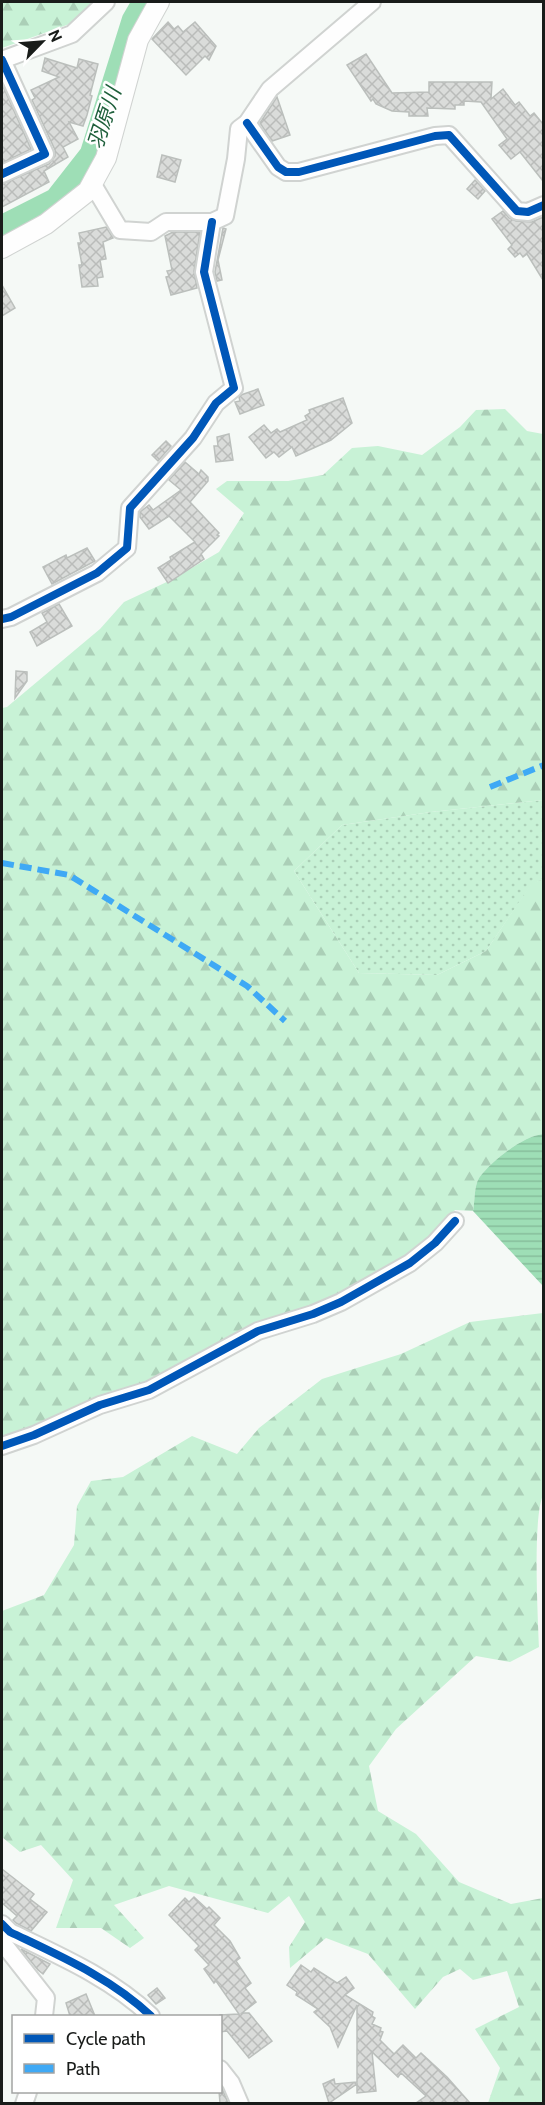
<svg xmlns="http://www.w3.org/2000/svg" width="545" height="2105" viewBox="0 0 545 2105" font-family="Cabin,'Noto Sans JP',sans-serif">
  <defs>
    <pattern id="grass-dots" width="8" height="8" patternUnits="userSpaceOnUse" patternTransform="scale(1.5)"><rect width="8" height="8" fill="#c8f2d6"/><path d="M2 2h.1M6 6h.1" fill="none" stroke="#abcfb7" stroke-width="1.8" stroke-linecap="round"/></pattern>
    <pattern id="forest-firs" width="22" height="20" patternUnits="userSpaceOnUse" patternTransform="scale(1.5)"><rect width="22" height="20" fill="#c8f2d6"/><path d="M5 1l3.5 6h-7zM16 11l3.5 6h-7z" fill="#abcfb7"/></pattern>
    <pattern id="water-rules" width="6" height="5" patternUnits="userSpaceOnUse" patternTransform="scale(1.5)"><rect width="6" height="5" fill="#9edeb6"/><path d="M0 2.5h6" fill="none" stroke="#88be9c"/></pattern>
    <pattern id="building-cross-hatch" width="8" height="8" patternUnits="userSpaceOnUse" patternTransform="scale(1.5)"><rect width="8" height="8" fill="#dadcda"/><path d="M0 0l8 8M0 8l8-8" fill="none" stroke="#babcba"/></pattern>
  </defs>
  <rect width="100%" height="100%" fill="#f5f9f6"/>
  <polygon fill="url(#grass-dots)" points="543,800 543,879 531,885 486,951 437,975 359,973 294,871 342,825 431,812"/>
  <g fill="url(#forest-firs)">
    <polygon points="2,2 96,2 78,21 2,48"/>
    <path d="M505,409L527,431L543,434V800L431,812L342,825L294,871L359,973L437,975L486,951L531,884L543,879V1134C523,1136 491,1161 479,1178C474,1186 475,1201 473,1211L455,1210L421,1245L382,1273L338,1299L161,1380L2,1443V708L7,707L100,629L124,602L171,580L219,552L244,513L216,489L227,481H288L323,475L352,448L378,446L422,455L460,427L476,410Z"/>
    <path d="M543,1313L544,1493C532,1514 538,1617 539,1647L510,1662L476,1656L396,1729L369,1766L378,1811L416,1834L459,1882L511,1904L543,1898V2103H488L500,2068L475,2029L519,2007L507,1971L473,1980L460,1969L443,1977L415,2009L368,1954L326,1938L290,1968L289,1947L305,1922L289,1896L268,1913L169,1886L114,1905L144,1938L130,1948L101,1928H56L73,1880L41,1845L20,1852L2,1837V1611L44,1595L74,1545L77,1506L91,1481L123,1477L192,1436L237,1454L259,1428L322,1379L401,1354L470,1322Z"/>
  </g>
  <path fill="url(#water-rules)" d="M543,1134H544L543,1286L473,1211C475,1201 474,1186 479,1178C491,1161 523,1136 543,1134Z"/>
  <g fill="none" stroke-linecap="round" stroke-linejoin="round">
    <polyline stroke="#9edeb6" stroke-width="27" points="2,229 57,201 93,155 135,21 146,2"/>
  </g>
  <g fill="url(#building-cross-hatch)" stroke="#bbbfbc" stroke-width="1.5">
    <polygon points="168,22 174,29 178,26 183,32 195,22 216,46 209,60 205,56 186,75 152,39"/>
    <polygon points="366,54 392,93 429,92 429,82 492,82 491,99 503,89 515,105 519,102 530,116 534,113 543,124 543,181 520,152 511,159 499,145 507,139 481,102 464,101 464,105 455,105 455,109 427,108 428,116 409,116 409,112 392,111 376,104 373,99 371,101 347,65"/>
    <polygon points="45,58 77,68 79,59 98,64 90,95 92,96 87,115 83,126 69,122 78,139 63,147 68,157 44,171 49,182 2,207 2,184 49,164 55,156 55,150 32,100 35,98 31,90 59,77 42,71"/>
    <polygon points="2,84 31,149 2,163"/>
    <polygon points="277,97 290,135 272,141 260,123"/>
    <polygon points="162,155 181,160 175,182 157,177"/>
    <polygon points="475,180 485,191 478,199 467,189"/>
    <polygon points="503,211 509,218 516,221 532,222 543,217 543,280 527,254 523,257 520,253 515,257 508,249 512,245 492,219"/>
    <polygon points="106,227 113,238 103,242 106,259 100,260 103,277 97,278 98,286 82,287 79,265 82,265 78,243 81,243 79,233"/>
    <polygon points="223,228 226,229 218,260 222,280 217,281 215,272"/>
    <polygon points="173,232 200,232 194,271 197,288 171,295 166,277 169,276 167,271 172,270 165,236"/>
    <polygon points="2,285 15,308 2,316"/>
    <polygon points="258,389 264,405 240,414 235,402 240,401 239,397 241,395"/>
    <polygon points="343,398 352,423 331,440 296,456 292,447 279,457 274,452 266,458 249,437 264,425 271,433 277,429 280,432 307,420 305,416 310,413 309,410"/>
    <polygon points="229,434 233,460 216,462 214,446 218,446 217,437"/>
    <polygon points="166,441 171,446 158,461 152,455"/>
    <polygon points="185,462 199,474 201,470 208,477 208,481 190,502 219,533 217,535 219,536 201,554 204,559 168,583 158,568 171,560 170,557 195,542 169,516 149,529 140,517 140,512 149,505 153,510 181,490 169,480"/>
    <polygon points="87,548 95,561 52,584 43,567 66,555 67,558"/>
    <polygon points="59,604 72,626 37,646 30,632 47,622 42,613"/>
    <polygon points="16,671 27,672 27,681 15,698"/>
    <polygon points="2,1869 34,1894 30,1899 47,1912 31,1931 16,1923 13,1920 17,1916 2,1903"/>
    <polygon points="194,1897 207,1909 209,1907 220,1918 214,1925 230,1941 240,1958 236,1961 251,1983 245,1988 256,2002 242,2013 249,2013 272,2041 249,2058 227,2031 220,2032 220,2015 239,2014 216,1981 214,1983 204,1969 209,1965 195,1950 199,1946 169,1915 185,1898 189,1902"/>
    <polygon points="21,1949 50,1964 43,1974 38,1970"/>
    <polygon points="301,1965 311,1972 314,1968 337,1983 346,1977 354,1988 345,1995 373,2012 372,2016 375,2018 372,2024 381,2028 380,2031 383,2032 380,2040 394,2054 403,2045 416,2058 421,2053 447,2077 470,2103 416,2103 426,2096 401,2073 398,2077 372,2052 376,2091 357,2093 357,2084 329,2103 323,2084 334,2079 335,2084 357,2082 357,2005 338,2047 330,2027 314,2012 318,2009 296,1995 297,1992 287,1985"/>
    <polygon points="157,1988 165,1998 156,2004 148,1995"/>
    <polygon points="86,1994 95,2016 70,2016 66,2003"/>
    <polygon points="220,2087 222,2088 228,2103 220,2103 219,2091 220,2091"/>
  </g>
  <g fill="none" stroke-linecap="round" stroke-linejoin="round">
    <defs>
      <g id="minor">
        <polyline points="2,60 72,34 106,2"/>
        <polyline points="247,123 278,167 286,172 299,172 435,136 449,135 517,211 528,212 544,205"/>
        <polyline points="2,174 45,154 2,60"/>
        <polyline points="92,183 120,230 151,232 166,222 212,222 225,216 236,159 239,129 247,123 270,89 372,2"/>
        <polyline points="2,619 11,617 97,573 127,548 130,508 193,438 216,403 234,388 204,272 212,222"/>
        <polyline points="2,1446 34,1435 100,1405 149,1390 258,1331 313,1314 341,1302 410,1263 435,1243 455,1221"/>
        <path d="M2,1924L10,1932C60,1956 111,1978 151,2016"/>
        <polyline points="2,1942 46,1998 44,2016"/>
        <polyline points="220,2069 231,2083 240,2104"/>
        <polyline points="24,2104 28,2092"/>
      </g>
      <polyline id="major" points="2,248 46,224 88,191 106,158 138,40 159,2"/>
    </defs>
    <use href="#minor" stroke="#d0d3d1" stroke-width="20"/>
    <use href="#major" stroke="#d0d3d1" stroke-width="22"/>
    <use href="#minor" stroke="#fefefe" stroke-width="16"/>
    <use href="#major" stroke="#fefefe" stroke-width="20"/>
    <g stroke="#3fa9f5" stroke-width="6" stroke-dasharray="12 6" stroke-linecap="butt">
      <polyline points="490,787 544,765"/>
      <polyline points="2,863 69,875 247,986 285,1021"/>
    </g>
    <defs>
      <g id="cycleway">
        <polyline points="247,123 278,167 286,172 299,172 435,136 449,135 517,211 528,212 544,205"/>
        <polyline points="2,174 45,154 2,60"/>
        <polyline points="2,619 11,617 97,573 127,548 130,508 193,438 216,403 234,388 204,272 212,222"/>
        <polyline points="2,1446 34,1435 100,1405 149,1390 258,1331 313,1314 341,1302 410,1263 435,1243 455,1221"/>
        <path d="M2,1924L10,1932C60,1956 111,1978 151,2016"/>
      </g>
    </defs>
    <use href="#cycleway" stroke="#fff" stroke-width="11"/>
    <use href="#cycleway" stroke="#0057b8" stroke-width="8"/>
  </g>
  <g text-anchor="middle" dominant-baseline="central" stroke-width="5" stroke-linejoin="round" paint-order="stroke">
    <g font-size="21" font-style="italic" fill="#1e5f3b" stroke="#fff">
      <text transform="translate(104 118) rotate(-72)">羽原川</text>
    </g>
  </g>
  <rect width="545" height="2105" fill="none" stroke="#191c1a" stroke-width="6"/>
  <rect x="12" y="2015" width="210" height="78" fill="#ffffff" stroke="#a3a4a3" stroke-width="1.5"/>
  <rect x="24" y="2034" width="30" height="9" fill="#0057b8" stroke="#a3a4a3" stroke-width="1.5"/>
  <text x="66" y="2045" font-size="18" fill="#191c1a">Cycle path</text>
  <rect x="24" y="2064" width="30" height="9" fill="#3fa9f5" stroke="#a3a4a3" stroke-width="1.5"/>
  <text x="66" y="2075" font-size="18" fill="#191c1a">Path</text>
  <g transform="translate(42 42) rotate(65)" stroke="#ffffff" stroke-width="4.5" paint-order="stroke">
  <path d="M0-4.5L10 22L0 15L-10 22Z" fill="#191c1a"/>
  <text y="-9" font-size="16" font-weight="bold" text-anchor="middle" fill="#191c1a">N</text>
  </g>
</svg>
